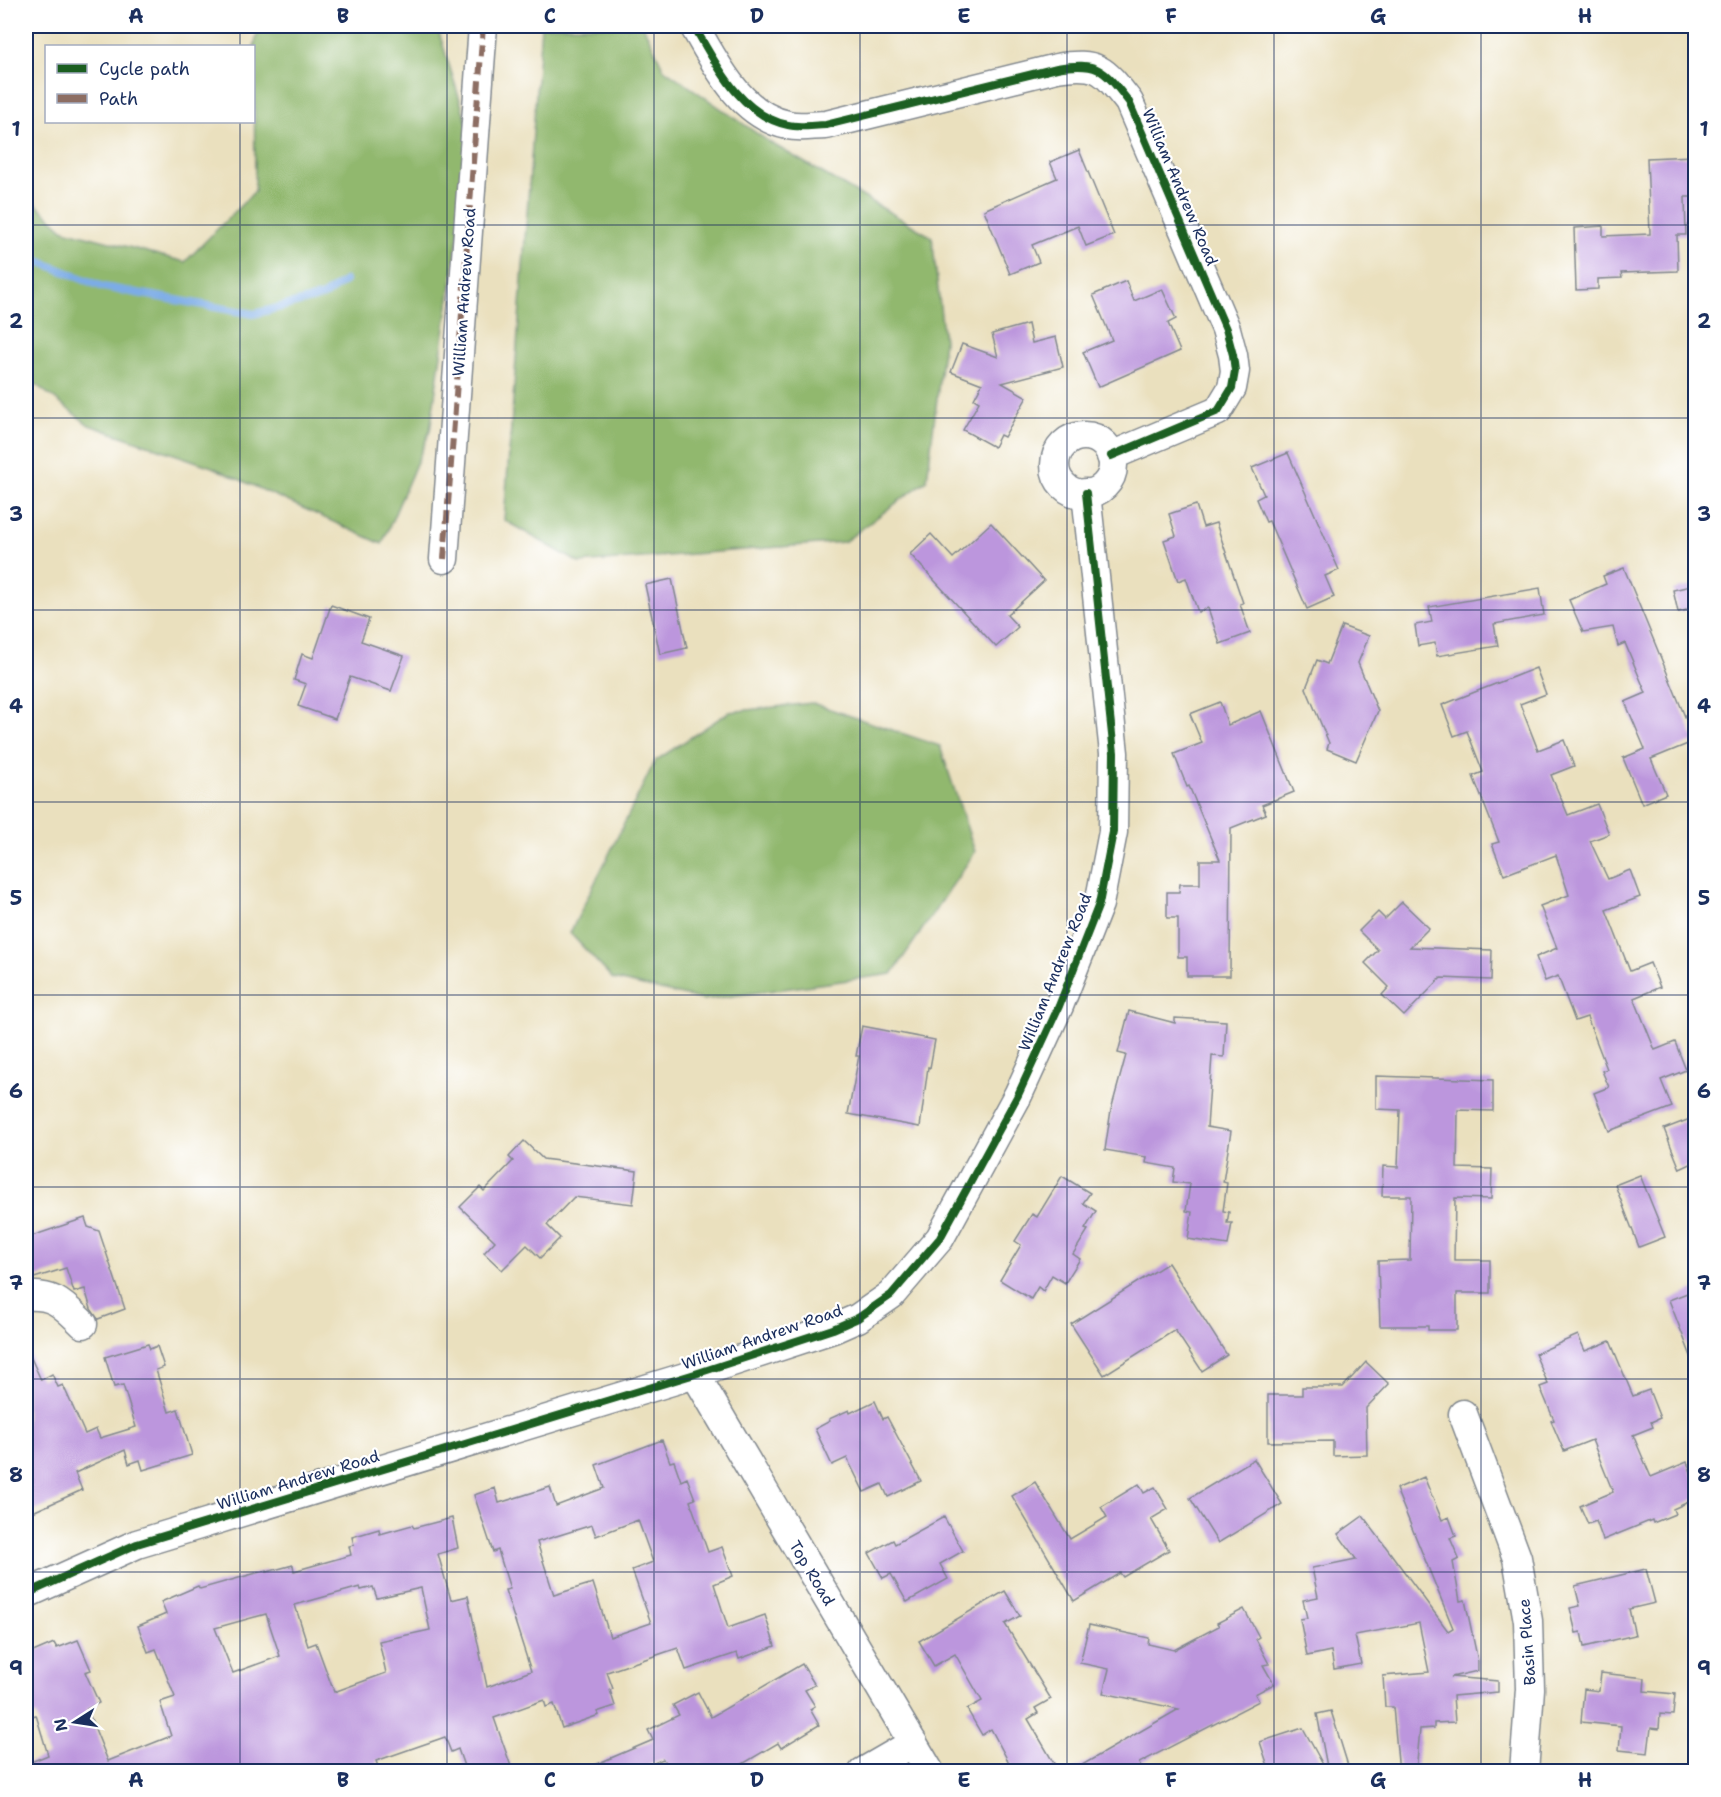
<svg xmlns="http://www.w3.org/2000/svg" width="1721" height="1797" viewBox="0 0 1721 1797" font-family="'Shantell Sans',sans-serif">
  <rect width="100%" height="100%" fill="#fff"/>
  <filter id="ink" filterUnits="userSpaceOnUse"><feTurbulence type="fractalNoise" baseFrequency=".0167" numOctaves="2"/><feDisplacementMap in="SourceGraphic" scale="12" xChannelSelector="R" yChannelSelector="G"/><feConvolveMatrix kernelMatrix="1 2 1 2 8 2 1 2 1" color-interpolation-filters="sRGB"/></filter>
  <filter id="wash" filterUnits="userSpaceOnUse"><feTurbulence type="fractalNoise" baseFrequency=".008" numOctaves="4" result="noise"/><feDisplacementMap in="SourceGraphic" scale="24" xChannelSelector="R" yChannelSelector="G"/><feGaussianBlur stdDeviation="1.35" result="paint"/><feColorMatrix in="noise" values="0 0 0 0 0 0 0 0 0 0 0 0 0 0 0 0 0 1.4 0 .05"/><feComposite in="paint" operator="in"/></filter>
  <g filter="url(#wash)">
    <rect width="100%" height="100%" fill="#eae0be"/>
    <g fill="#91b86e" stroke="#567466" stroke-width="1.5">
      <polygon points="259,26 437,26 472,139 430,431 382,544 212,467 89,425 26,377 26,195 64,230 185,262 255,191 254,47"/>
      <polygon points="541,26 643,26 664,69 771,143 932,237 944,341 927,480 844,542 579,563 504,520"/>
      <polygon points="812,703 940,746 975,852 892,974 703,1000 613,979 570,933 655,761 729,712"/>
    </g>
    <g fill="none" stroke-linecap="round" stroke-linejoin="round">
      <polyline stroke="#7bace6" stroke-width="8" points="26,256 103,287 254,314 323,296 345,281"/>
    </g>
    <g id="blocks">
      <g fill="#bc96dd" fill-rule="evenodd">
        <polygon points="1079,150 1114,235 1086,246 1078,226 1032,245 1039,262 1010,274 984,210 1057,178 1050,162"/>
        <polygon points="1693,156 1694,197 1685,197 1686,235 1677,235 1678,271 1621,273 1622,278 1598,279 1598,289 1576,290 1574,228 1603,226 1603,236 1650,234 1647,158"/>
        <polygon points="1126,281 1134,301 1162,289 1176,319 1168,323 1180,351 1098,387 1083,352 1112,340 1093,295"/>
        <polygon points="1028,324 1032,343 1056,337 1063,367 1002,383 1027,397 1004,437 1000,435 994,447 963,430 979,402 974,399 982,384 951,372 962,344 998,357 992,334"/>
        <polygon points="1288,453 1339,570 1325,576 1334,597 1307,609 1269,521 1266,522 1256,499 1264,495 1252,468"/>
        <polygon points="1196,505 1203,527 1216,523 1243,603 1240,604 1250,633 1220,644 1208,608 1198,612 1186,578 1178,581 1164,540 1176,536 1169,514"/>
        <polygon points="991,523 1044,581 1007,615 1018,627 996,647 910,554 931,534 953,558"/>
        <polygon points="1624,568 1695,741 1651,759 1666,794 1642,804 1623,758 1645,749 1625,702 1646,693 1625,643 1618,646 1613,627 1583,632 1569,600 1606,584 1603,576"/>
        <polygon points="672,579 687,648 660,654 645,585"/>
        <polygon points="1695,585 1695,608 1678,612 1673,590"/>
        <polygon points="1540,588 1544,615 1494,624 1498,646 1437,656 1435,643 1418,646 1415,625 1432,622 1429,607"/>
        <polygon points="331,605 369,619 361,641 404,656 391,691 350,677 335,719 298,706 306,684 294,680 302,654 313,658"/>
        <polygon points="1342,626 1369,636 1358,663 1378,711 1356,761 1327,749 1329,743 1306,688 1317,660 1327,664"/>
        <polygon points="1536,668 1546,694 1520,704 1538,750 1564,740 1574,766 1551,775 1568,815 1597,804 1609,834 1590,841 1608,879 1630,870 1640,897 1606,910 1630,971 1650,963 1660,987 1634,998 1655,1050 1675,1042 1686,1070 1661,1080 1672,1107 1609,1131 1594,1093 1609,1087 1602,1071 1607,1069 1587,1017 1575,1021 1558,976 1545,981 1536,957 1557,948 1540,906 1569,895 1556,855 1504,875 1492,844 1499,842 1473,776 1483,772 1467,731 1454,736 1442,705"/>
        <polygon points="1220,702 1228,725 1261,711 1294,792 1262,805 1266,814 1231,828 1230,976 1187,976 1187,957 1178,957 1178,918 1167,918 1167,892 1179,892 1180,884 1200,884 1200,860 1220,860 1189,786 1187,787 1174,754 1202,743 1190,714"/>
        <polygon points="1402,902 1429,928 1410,947 1492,950 1491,980 1441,978 1404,1016 1382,995 1389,987 1365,963 1378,950 1359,931 1378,912 1385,919"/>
        <polygon points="1129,1011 1175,1023 1175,1018 1226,1021 1224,1057 1212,1056 1207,1127 1231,1131 1223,1182 1227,1183 1223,1211 1229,1212 1227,1223 1232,1223 1228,1245 1188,1239 1192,1212 1186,1211 1190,1184 1173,1182 1175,1168 1146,1163 1147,1157 1105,1150 1111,1110 1126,1055 1118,1053"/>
        <polygon points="862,1026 935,1040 930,1068 928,1067 920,1127 848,1114 859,1056 856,1056"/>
        <polygon points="1376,1076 1493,1080 1493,1111 1458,1110 1457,1168 1492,1169 1491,1199 1455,1198 1454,1260 1490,1260 1490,1293 1457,1293 1457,1330 1428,1330 1428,1326 1380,1326 1378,1261 1410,1260 1411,1196 1382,1196 1383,1166 1398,1167 1400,1110 1376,1109"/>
        <polygon points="1695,1117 1695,1162 1680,1169 1664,1129"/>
        <polygon points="524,1141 543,1159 637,1171 633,1204 574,1197 547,1225 560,1238 540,1258 527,1245 502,1270 484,1253 495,1241 460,1207 480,1187 484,1191 513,1161 509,1157"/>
        <polygon points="1640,1175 1665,1237 1639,1247 1615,1185"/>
        <polygon points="1062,1176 1090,1193 1083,1203 1096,1211 1085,1229 1088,1230 1073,1254 1080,1259 1065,1283 1052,1275 1043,1291 1038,1287 1031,1299 1000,1280 1021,1245 1015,1241 1032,1214 1037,1217"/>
        <polygon points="85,1218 88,1227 99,1231 125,1309 98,1319 91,1309 85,1289 74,1292 66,1268 31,1279 26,1280 26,1238"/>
        <polygon points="1168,1263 1227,1355 1202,1371 1175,1330 1104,1375 1071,1324"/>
        <polygon points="1695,1290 1695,1364 1694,1364 1669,1300"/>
        <polygon points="1578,1335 1585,1351 1610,1341 1633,1396 1649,1390 1660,1418 1651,1422 1653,1427 1633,1435 1651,1477 1687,1462 1695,1482 1695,1499 1673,1509 1675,1514 1653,1523 1652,1520 1603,1540 1596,1521 1588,1524 1580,1506 1613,1492 1592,1440 1564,1451 1551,1421 1554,1420 1540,1387 1548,1384 1535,1354"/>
        <polygon points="148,1344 150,1349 157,1346 164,1367 156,1370 169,1412 178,1409 192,1455 143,1470 140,1460 129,1464 125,1450 75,1473 82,1490 26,1515 26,1347 41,1380 52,1374 58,1387 63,1385 85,1434 96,1429 100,1438 136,1427 123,1385 114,1387 105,1357"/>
        <polygon points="1366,1362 1389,1384 1366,1408 1367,1455 1333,1456 1333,1441 1268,1442 1268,1395 1302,1395 1302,1387 1343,1387"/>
        <polygon points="875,1401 883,1419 887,1417 921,1481 888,1497 882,1484 864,1492 847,1458 832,1465 815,1429 830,1421 829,1419 849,1410 850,1413"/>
        <path d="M662,1440L670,1462L674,1461L681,1481L687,1478L695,1499L690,1501L708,1552L722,1547L733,1576L714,1584L728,1628L765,1615L775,1646L739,1659L737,1653L686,1670L678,1648L607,1672L613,1689L610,1690L615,1706L597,1712L599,1715L562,1728L554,1704L546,1707L544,1700L494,1718L513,1772H466L458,1749L451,1752L445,1737L376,1761L380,1772H26V1764L48,1755L36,1715L32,1716L26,1701V1655L54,1643L57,1648L78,1640L91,1670L85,1672L99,1703L87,1709L108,1761L171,1736L160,1702L175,1697L156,1649L148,1652L138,1626L166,1614L161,1602L198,1586L200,1589L267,1570V1572L293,1565L294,1571L351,1555L349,1546L354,1545L352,1537L379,1529L380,1534L412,1525L414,1528L452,1518L458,1548L438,1554L451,1600L468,1596L487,1687L531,1671L505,1590L510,1589L498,1550L493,1552L474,1495L495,1488L499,1503L550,1487L556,1506L604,1488L596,1465ZM638,1520L653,1562L632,1570L651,1623L610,1637L593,1583L554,1595L537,1542L592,1525L596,1536ZM360,1587L361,1590L373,1587L377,1598L421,1588L430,1630L379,1641L386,1673L334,1692L316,1643L308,1646L295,1605ZM266,1614L280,1656L233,1673L215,1628Z"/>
        <polygon points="1254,1459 1282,1504 1218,1543 1190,1498"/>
        <polygon points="1424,1477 1442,1520 1449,1517 1456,1536 1450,1538 1459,1559 1453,1562 1460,1601 1465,1600 1478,1661 1478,1671 1451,1677 1498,1681 1498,1692 1453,1696 1455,1722 1434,1723 1434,1728 1420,1729 1416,1772 1399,1772 1393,1707 1385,1707 1383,1676 1429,1672 1419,1623 1355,1635 1361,1664 1334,1669 1331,1651 1307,1656 1300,1619 1307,1618 1303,1600 1318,1597 1312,1568 1356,1559 1338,1534 1363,1516 1448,1631 1453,1628 1396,1489"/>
        <polygon points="1035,1482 1070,1539 1107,1517 1101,1507 1139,1484 1144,1493 1155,1487 1168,1509 1151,1519 1169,1550 1123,1577 1120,1573 1074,1601 1012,1496"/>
        <polygon points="944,1517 963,1551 940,1564 948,1579 907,1602 891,1574 883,1578 869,1553 893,1540 895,1544"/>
        <polygon points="1646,1569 1655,1603 1629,1609 1635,1635 1584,1647 1581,1632 1576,1633 1570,1608 1580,1606 1575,1586"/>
        <polygon points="1005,1591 1020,1616 1005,1624 1051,1699 1035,1708 1038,1713 1028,1719 1059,1772 1014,1772 991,1729 982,1735 967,1709 982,1701 955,1654 934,1666 919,1641"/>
        <polygon points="1244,1609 1259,1637 1256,1639 1269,1664 1263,1665 1274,1684 1255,1694 1259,1701 1139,1763 1142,1772 1070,1772 1179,1709 1103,1693 1109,1669 1080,1663 1089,1625 1149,1638 1148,1644 1174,1650 1219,1626 1217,1623"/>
        <polygon points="802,1664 815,1685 805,1690 815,1706 810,1709 819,1725 781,1748 778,1743 729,1772 705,1772 701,1764 685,1772 669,1772 663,1759 634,1772 578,1772 653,1740 648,1730 679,1715 673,1705 698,1692 711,1717"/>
        <polygon points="1601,1673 1645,1678 1644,1691 1675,1694 1673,1715 1660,1714 1659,1729 1651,1728 1648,1753 1619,1750 1621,1726 1581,1722 1584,1689 1599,1691"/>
        <polygon points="1331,1711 1350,1772 1328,1772 1317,1714"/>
        <polygon points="1303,1728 1327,1772 1270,1772 1260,1742"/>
      </g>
    </g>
  </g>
  <g filter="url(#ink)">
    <use href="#blocks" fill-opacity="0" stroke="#82888e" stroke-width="1.5"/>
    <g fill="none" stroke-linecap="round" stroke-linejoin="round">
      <defs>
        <g id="minor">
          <path d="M694,26C716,64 740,115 788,125C800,128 814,125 826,125L1057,68C1099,61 1104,70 1129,102L1226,329L1233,355L1235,371L1232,388L1218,411L1111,456"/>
          <circle cx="1084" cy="465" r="29"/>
          <polyline points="444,559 483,26"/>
          <path d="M26,1296C55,1294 63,1305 83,1324"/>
          <polyline points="695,1374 930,1772"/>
          <polyline points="1463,1414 1517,1558 1528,1621 1530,1689 1524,1772"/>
          <polyline points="26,1594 137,1544 695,1374 833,1329 858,1318 891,1295 940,1238 1018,1095 1059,1006 1099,904 1113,832 1114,753 1086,493"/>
          <polyline points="863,1772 913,1743"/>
        </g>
      </defs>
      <use href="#minor" stroke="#82888e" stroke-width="31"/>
      <use href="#minor" stroke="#fff" stroke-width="28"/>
      <polyline stroke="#8d6e63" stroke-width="6" stroke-dasharray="12 6" stroke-linecap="butt" points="444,559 483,26"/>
      <defs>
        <g id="cycleway">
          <path d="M694,26C716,64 740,115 788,125C800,128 814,125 826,125L1057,68C1099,61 1104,70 1129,102L1226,329L1233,355L1235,371L1232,388L1218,411L1111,456"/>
          <polyline points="26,1594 137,1544 695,1374 833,1329 858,1318 891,1295 940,1238 1018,1095 1059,1006 1099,904 1113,832 1114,753 1086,493"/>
        </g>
      </defs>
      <use href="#cycleway" stroke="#fff" stroke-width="11"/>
      <use href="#cycleway" stroke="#1b5e20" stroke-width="8"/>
    </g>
  </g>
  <path fill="none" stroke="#1b2f5e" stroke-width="1.5" stroke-opacity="0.55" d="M240,26V46M447,26V1772M654,26V1772M860,26V1772M1067,26V1772M1274,26V1772M1481,26V1772M240,122V1772M26,225H1696M26,418H1696M26,610H1696M26,802H1696M26,995H1696M26,1187H1696M26,1379H1696M26,1572H1696"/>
  <g text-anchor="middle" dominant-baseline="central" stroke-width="4.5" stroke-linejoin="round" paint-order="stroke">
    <g font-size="16" fill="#1b2f5e" stroke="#fff">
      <text transform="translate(1180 187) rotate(67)">William Andrew Road</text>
      <text transform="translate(464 292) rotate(-86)">William Andrew Road</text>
      <text transform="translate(1055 972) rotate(-68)">William Andrew Road</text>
      <text transform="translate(762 1337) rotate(-19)">William Andrew Road</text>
      <text transform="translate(298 1480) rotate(-17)">William Andrew Road</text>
      <text transform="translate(812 1573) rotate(59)">Top Road</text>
      <text transform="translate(1527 1642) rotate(-94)">Basin Place</text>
    </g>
  </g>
  <rect width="1721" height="1797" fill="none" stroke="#fff" stroke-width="66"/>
  <rect x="45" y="45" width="210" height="78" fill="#ffffff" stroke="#a4acbf" stroke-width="1.5"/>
  <rect x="57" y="64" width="30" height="9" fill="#1b5e20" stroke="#a4acbf" stroke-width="1.5"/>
  <text x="99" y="75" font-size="18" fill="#1b2f5e">Cycle path</text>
  <rect x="57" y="94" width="30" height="9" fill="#8d6e63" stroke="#a4acbf" stroke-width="1.5"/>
  <text x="99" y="105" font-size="18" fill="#1b2f5e">Path</text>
  <g transform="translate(75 1722) rotate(258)" stroke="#ffffff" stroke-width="4.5" paint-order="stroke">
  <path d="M0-4.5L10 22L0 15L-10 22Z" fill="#1b2f5e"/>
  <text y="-9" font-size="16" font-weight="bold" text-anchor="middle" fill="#1b2f5e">N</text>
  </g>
  <rect x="33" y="33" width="1655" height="1731" fill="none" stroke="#1b2f5e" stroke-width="2"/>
  <g font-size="20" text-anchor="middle" font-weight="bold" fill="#1b2f5e">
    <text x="136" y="23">A</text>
    <text x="343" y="23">B</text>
    <text x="550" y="23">C</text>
    <text x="757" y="23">D</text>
    <text x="964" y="23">E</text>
    <text x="1171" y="23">F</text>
    <text x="1378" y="23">G</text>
    <text x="1585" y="23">H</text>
    <text x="16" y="136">1</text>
    <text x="1704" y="136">1</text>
    <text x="16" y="328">2</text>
    <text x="1704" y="328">2</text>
    <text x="16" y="521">3</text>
    <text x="1704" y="521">3</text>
    <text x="16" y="713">4</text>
    <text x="1704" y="713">4</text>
    <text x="16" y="905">5</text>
    <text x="1704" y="905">5</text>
    <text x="16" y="1098">6</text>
    <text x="1704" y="1098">6</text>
    <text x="16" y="1290">7</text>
    <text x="1704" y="1290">7</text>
    <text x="16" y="1482">8</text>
    <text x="1704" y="1482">8</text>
    <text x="16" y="1675">9</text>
    <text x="1704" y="1675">9</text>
    <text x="136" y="1787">A</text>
    <text x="343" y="1787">B</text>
    <text x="550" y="1787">C</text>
    <text x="757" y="1787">D</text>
    <text x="964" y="1787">E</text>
    <text x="1171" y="1787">F</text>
    <text x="1378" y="1787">G</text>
    <text x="1585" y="1787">H</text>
  </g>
</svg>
